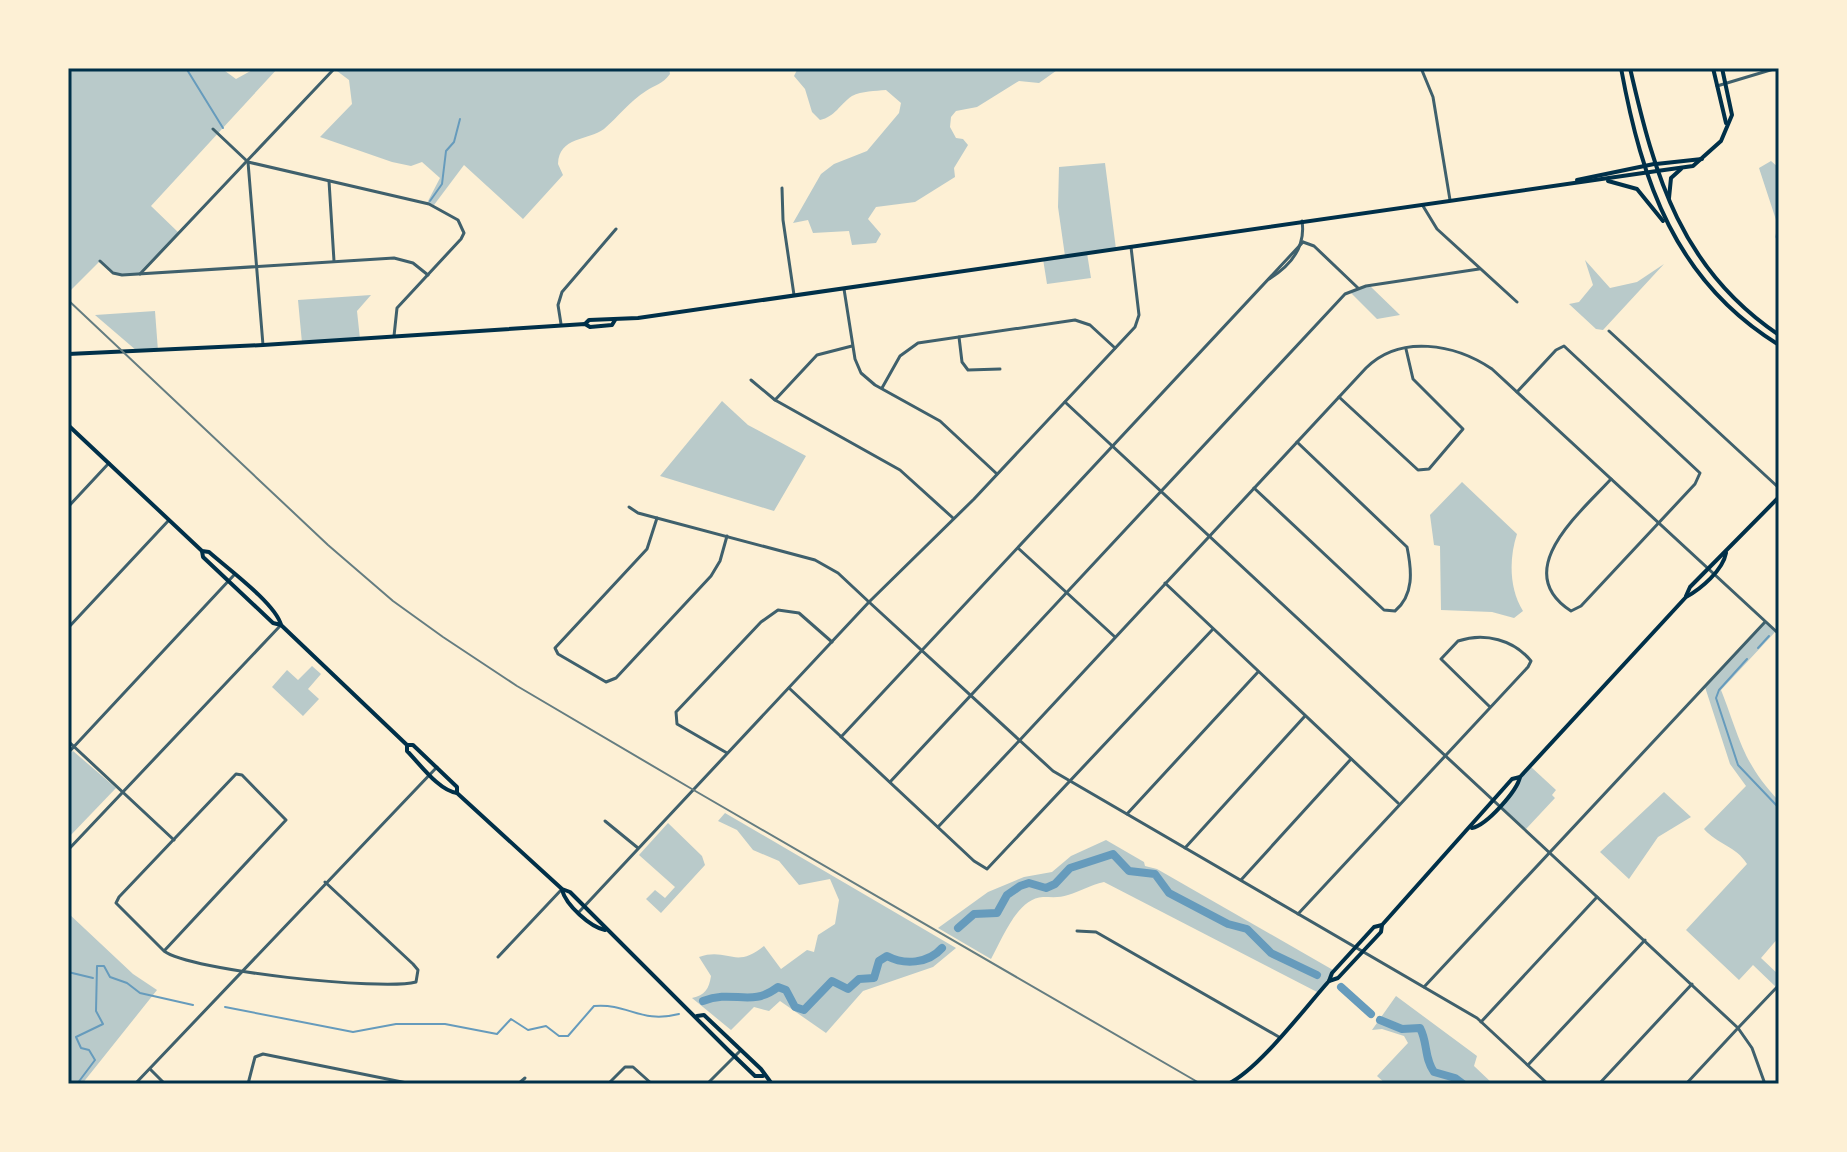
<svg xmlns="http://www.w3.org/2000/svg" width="1847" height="1152" viewBox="0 0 1847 1152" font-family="Arial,sans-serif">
  <rect width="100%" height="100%" fill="#fdf0d5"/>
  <g fill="#b9caca">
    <polygon points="68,68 221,68 236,79 256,68 278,68 151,206 179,233 140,275 117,275 99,262 70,291"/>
    <path d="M333,68H669L670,74C662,85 656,84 646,91C630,101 618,117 604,129C588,141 559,136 558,164L563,175L523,219L464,165L434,205L427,203L440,178L422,162L411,166L392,162L320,137L352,104L349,80Z"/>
    <path d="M798,68L825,69L1060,68L1039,83L1019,81L977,107L956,111L951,117L950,127L956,138L963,139L968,145L954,168L955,177L915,202L876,207L868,219L881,234L876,243L852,245L849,231L813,233L808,220L793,223L821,174L834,164L867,151L899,113L901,103L886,90C875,91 862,91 852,96C840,104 835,117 820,120L812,112L805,89L794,76Z"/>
    <polygon points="1771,161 1779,168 1779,244 1775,237 1778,226 1759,168"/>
    <polygon points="1105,163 1116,249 1087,253 1091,278 1047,284 1043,259 1065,256 1058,207 1059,167"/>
    <polygon points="1585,260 1610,288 1637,282 1664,264 1603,330 1596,329 1569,304 1579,302 1593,285"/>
    <polygon points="1370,286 1400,315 1377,319 1350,292"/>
    <polygon points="371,295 357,311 360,339 302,343 298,300"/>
    <polygon points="155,311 158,351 137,351 95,315"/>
    <polygon points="722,401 748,425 806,456 774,511 660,476"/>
    <path d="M1462,482L1517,534C1509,558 1509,589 1523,611L1514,618L1492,612L1441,610L1440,546L1434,545L1430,515Z"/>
    <path d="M1766,622L1776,631L1721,690C1740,738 1742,762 1779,801V937L1761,958L1779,975L1777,988L1753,965L1739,980L1686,930L1747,864C1736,846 1717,844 1704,829L1746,786L1730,764L1705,687Z"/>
    <polygon points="312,666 321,674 308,689 319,699 303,716 272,687 287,670 298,680"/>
    <polygon points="73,751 116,788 68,838 68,755"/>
    <polygon points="1530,766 1556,790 1552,795 1555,798 1526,829 1500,805"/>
    <polygon points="1664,792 1691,817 1658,837 1629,879 1600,852"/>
    <path d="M725,813L956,948L933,967L863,991L826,1033L780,1001L769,1011L754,1007L731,1030L692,998C705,995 709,989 711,976L699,957C728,947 735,970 764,946L781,969L807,950L814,952L818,935L835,924L839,900L830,879L799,885L779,861L753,850L737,830L718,821Z"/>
    <polygon points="668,823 702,856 705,865 661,913 646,899 655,890 665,898 675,887 639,855"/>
    <path d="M1106,840L1144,862L1145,866L1157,869L1333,970L1319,993L1104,882C1090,885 1081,891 1068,895C1060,898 1052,897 1043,897C1017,898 1002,940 991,959L938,928L988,892L1024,877L1052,872L1071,856Z"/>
    <polygon points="68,913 133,974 157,990 82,1084 68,1084"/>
    <polygon points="1396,996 1477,1056 1474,1066 1493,1084 1386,1084 1377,1076 1408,1043 1404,1036 1382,1029 1372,1030"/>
  </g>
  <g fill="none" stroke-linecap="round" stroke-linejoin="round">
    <g stroke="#669bbc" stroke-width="2">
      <polyline points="186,68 223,128"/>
      <polyline points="430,201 442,184 446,151 454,142 460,119"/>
      <polyline points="1758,648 1769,636"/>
      <polyline points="1747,659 1719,690 1716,698 1738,765 1779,808"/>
      <polyline points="68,972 93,978"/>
      <path d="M225,1007L353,1032L396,1024H445L497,1034L511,1019L528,1030L546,1026L559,1036H568L594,1006C629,1003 640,1024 679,1014"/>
      <polyline points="77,1084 95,1060 89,1050 81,1048 76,1037 103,1024 96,1011 97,966 104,966 110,977 127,983 140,993 193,1005"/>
    </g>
    <g stroke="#669bbc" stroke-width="8">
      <polyline points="958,928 974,914 997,913 1007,895 1020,886 1029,883 1046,888 1055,884 1070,868 1113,854 1129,871 1155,874 1169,893 1228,924 1247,929 1271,953 1317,975"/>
      <polyline points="1341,987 1371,1014"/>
      <path d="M703,1001C734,989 751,1008 778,987L786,990L795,1007L804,1010L832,981L848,989L859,979L874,978L879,961L887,956C904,965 928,964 942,948"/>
      <path d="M1380,1020L1402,1029L1420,1028C1428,1043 1424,1058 1434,1072L1455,1078L1463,1084"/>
    </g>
    <g stroke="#3f606c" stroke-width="3">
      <polyline points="1421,68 1433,97 1450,200"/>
      <polyline points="213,129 248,162 263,345"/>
      <polyline points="248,162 429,204 458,220 464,233 461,239 397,308 394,336"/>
      <polyline points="329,181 334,261"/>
      <polyline points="782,188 783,220 794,295"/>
      <polyline points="1423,206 1437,229 1517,302"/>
      <polyline points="1303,242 1314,246 1358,288"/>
      <polyline points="100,261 113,273 122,275 394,258 413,263 428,275"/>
      <polyline points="140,274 333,70"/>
      <path d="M1269,279C1290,266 1306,247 1302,221"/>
      <polyline points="844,289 855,359 861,373 875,385 940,421 997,474"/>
      <polyline points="561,324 558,305 562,292 616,229"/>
      <polyline points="1609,331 1779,488"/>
      <polyline points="959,337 962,362 968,370 1000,369"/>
      <polyline points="751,380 775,400 900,470 953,518"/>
      <polyline points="882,388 900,356 918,343 1075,320 1090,325 1115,348"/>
      <path d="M1517,392L1556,350L1564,346L1700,473L1695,484L1581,606L1571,611C1509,571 1581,512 1611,479"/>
      <polyline points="1339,397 1418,470 1429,469 1463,429 1413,379 1406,349"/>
      <polyline points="775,400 817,355 852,346"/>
      <path d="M1254,488L1384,610L1395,611C1414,595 1412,571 1407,547L1297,442"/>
      <polyline points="68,507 109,463"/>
      <polyline points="629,507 638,513 815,560 838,573 869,602"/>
      <polyline points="657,518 647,549 555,648 558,654 606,682 616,678 711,576 720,561 727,536"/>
      <polyline points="1018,548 1115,637"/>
      <polyline points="1165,583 1398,803"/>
      <polyline points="68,628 169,520"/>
      <polyline points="789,688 974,861 987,869 1213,629"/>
      <polyline points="841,737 1303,242"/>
      <polyline points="68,741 174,840"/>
      <polyline points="68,753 234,575"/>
      <polyline points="727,753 677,724 676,712 761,622 778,610 799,613 832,642"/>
      <polyline points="890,782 1345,294 1366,286 1479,269"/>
      <polyline points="1127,814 1258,672"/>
      <polyline points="605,821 638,848"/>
      <polyline points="938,827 1019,741"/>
      <polyline points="1185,848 1305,716"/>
      <polyline points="68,850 280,626"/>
      <polyline points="1241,880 1351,759"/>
      <path d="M1298,914L1528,667L1531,661C1514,640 1485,632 1458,641L1441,659L1490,707"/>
      <polyline points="1077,931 1096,932 1279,1037"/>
      <path d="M164,951L286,820L242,775L236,774L119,897L116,903L164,951C190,971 383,991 416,982L418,970L413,964L325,882"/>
      <polyline points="498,957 562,889"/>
      <polyline points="1424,987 1765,622"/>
      <polyline points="1481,1022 1597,897"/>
      <polyline points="1528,1065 1645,940"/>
      <polyline points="150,1069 165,1084"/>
      <polyline points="248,1084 255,1057 263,1054 412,1084"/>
      <polyline points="518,1084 525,1078"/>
      <polyline points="608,1084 625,1067 633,1067 652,1084"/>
      <polyline points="707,1084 741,1050"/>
      <polyline points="1599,1084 1692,984"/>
      <polyline points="1765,1084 1752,1048 1738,1028 1779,985"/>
    </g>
    <g stroke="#3f606c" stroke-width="3">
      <polyline points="1717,86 1777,68"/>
      <polyline points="1065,402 1738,1028 1686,1084"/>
      <polyline points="869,602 1053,771 1477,1018 1548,1084"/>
      <path d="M1019,741L1366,368C1400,334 1455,344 1492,369L1779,634"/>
      <polyline points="579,912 869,602 974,499 1135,327 1139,315 1131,247"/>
      <polyline points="135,1084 437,767"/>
    </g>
    <g stroke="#003049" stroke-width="4">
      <polyline points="1713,68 1726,123"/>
      <polyline points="1656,164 1702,159"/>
      <polyline points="1657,171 1693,166 1721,141 1732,115 1722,68"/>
      <path d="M68,425L202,551L209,552C227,568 276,604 281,625"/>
      <polyline points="202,551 203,557 273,623 281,625 407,745 413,745 457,787 457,793"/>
      <polyline points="1686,596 1690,587 1779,497"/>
      <path d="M407,745V751C420,764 439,791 457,793L562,889L570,892L729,1051L755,1076H763"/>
      <path d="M1472,828C1487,825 1517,791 1520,777"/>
      <path d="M562,890C566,905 590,927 605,930"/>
      <polyline points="1329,981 1338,978 1381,932 1382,925"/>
      <polyline points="697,1016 704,1015 761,1069 772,1084"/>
      <path d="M1228,1084C1259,1069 1304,1009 1329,981L1332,973L1374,927L1382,925L1512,779L1520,777L1686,597C1701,589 1723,570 1726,553"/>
    </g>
    <g stroke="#003049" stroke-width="4">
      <path d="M1621,68C1642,182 1675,281 1779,345"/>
      <path d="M1630,68C1655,177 1681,269 1779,335"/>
      <polyline points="1577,180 1654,164"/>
      <polyline points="1608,181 1637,189 1663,221"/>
      <polyline points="1669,198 1671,178 1681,169"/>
      <polyline points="585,324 589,320 638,318 1657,171"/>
      <polyline points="68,354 263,345 585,324 590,327 612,325 615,320"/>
    </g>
    <polyline stroke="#657d81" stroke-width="2" points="68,300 328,545 393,601 443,637 517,686 697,792 1201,1084"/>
  </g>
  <rect width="1847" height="1152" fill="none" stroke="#fdf0d5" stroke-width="140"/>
  <rect x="70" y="70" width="1707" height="1012" fill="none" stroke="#003049" stroke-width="3"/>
</svg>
